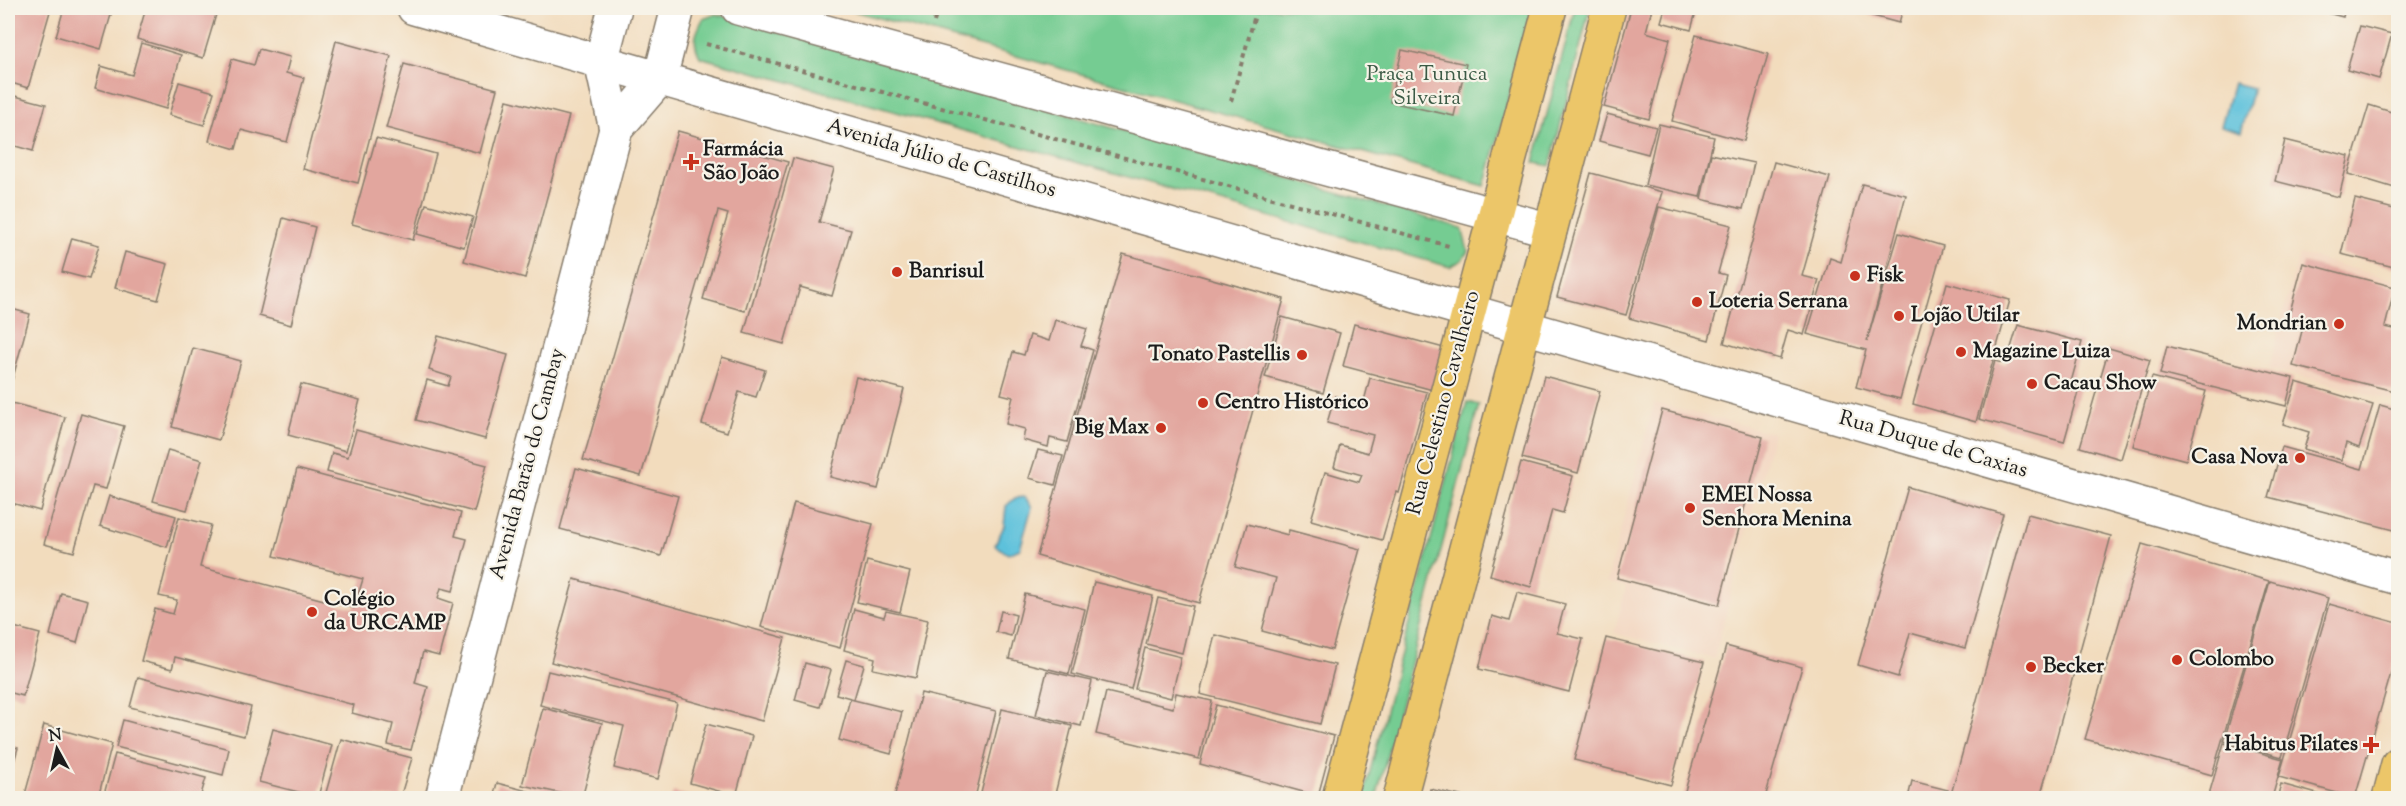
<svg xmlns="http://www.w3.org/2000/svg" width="2406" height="806" viewBox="0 0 2406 806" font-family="'Sorts Mill Goudy',serif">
  <rect width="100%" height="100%" fill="#f7f3e8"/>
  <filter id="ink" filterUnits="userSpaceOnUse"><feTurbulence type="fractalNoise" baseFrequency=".0167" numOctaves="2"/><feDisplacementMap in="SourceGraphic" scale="12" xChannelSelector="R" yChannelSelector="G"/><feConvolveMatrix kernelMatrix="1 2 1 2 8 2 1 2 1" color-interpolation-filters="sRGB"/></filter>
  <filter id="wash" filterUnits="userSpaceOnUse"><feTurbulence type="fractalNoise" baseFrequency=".008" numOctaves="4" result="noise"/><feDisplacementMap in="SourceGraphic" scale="24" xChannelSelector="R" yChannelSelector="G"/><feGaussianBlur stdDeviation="1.35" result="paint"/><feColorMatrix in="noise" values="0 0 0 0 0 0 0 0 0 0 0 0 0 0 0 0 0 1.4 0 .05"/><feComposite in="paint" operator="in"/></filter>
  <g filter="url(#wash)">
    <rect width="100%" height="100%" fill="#f2dcbd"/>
    <g fill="#f3d4be">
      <polygon points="2299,254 2398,281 2398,402 2269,368"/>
      <polygon points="1654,403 1773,433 1714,659 1614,633 1626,587 1607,582"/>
    </g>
    <g fill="#74cc92" stroke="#487457" stroke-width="1.5">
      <polygon points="843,8 1533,8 1485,186"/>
      <polygon points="1575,8 1590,8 1550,166 1534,163"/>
      <path d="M716,14L1462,228L1468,251L1462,260L1450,267L700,57C692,42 695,34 703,19Z"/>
      <polygon points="1467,402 1479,405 1376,798 1363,798"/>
    </g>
    <g fill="#5dc1db" stroke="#3c6e7c" stroke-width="1.5">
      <polygon points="2233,83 2253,88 2241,132 2221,126"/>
      <polygon points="1025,497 1032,507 1020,549 1008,554 995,545 1004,526 1006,506 1015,498"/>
    </g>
    <g id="blocks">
      <g fill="#e2a69e">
        <polygon points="8,8 51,8 28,88 8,82"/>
        <polygon points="64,8 113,8 101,49 56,36"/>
        <polygon points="146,8 218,8 203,58 137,39"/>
        <polygon points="1023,8 1085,8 1078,14 1027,11"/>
        <polygon points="1631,8 1652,8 1646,32 1670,39 1649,119 1604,107"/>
        <polygon points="1665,8 1697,8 1691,30 1661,22"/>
        <polygon points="1871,8 1903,8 1899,23 1869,15"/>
        <polygon points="2309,8 2345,8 2343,17"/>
        <polygon points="2360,26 2392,34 2379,79 2347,70"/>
        <polygon points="1696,35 1768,54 1744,141 1672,121"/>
        <polygon points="336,41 391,56 358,183 303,169"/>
        <polygon points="141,43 181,55 166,109 95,88 101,66 132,75"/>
        <polygon points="259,49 290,57 286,73 304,78 287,142 241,130 236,149 209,141 232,59 254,65"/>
        <polygon points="1402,50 1466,64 1454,116 1390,102"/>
        <polygon points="404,64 497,89 480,153 386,128"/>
        <polygon points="179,82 214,92 204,125 169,115"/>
        <polygon points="15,96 46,104 33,151 8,144 8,124"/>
        <polygon points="507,100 569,116 525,278 464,261"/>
        <polygon points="2369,105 2398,114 2398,189 2348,174"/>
        <polygon points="1607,114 1656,127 1648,154 1599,141"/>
        <polygon points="1659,124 1714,137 1700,197 1645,185"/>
        <polygon points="678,131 788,162 745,311 703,299 728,214 718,211 641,476 583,460"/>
        <polygon points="376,138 436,154 413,240 352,224"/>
        <polygon points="2285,140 2349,156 2339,197 2275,181"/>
        <polygon points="1711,154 1754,163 1743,209 1701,199"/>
        <polygon points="793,158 834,169 819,222 851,230 832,296 800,287 784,344 744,333"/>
        <polygon points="1774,162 1830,177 1802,276 1819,280 1804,335 1788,330 1780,359 1724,343"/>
        <polygon points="1591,173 1662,192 1626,315 1557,297"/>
        <polygon points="1862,184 1906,195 1867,341 1899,233 1943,246 1900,399 1856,387 1866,350 1807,334 1830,258 1841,262"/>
        <polygon points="2355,199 2398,210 2398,268 2341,254"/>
        <polygon points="426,204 473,217 464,247 417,234"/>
        <polygon points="1659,207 1731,225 1718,273 1726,275 1709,340 1629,318"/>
        <polygon points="283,218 315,227 291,325 259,316"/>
        <polygon points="72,238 99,245 89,279 62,272"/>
        <polygon points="125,252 168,264 158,300 115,288"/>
        <polygon points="1123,254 1284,299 1199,603 1037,556"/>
        <polygon points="2303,263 2395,287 2385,327 2398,330 2398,392 2293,366 2303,327 2287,323"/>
        <polygon points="1947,283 2010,300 1976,422 1913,404"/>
        <polygon points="8,308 30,314 11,385 8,384"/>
        <polygon points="1282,317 1340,333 1323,393 1265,377"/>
        <polygon points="1055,320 1087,329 1081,346 1093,350 1067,442 1050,438 1048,447 1023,440 1025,429 1006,424 1013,397 1001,394 1013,352 1024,355 1030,335 1049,341"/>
        <polygon points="1354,324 1444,348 1433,390 1343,366"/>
        <polygon points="2018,325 2082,342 2071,382 2080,385 2064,442 1979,419 1995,361 2006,364"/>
        <polygon points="438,336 508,355 485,439 416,420 427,380 448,386 451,377 429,370"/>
        <polygon points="2167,346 2293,378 2286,406 2160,374"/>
        <polygon points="193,348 241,361 219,440 172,427"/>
        <polygon points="2109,348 2150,360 2121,459 2080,447"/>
        <polygon points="722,357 765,370 756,397 739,392 727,432 702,424"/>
        <polygon points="1544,376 1600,391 1578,473 1522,458"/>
        <polygon points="856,377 904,389 878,489 830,477"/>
        <polygon points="2152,377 2206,391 2186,460 2133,446"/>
        <polygon points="1370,378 1427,392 1399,493 1396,492 1382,540 1311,520 1325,472 1359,482 1362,475 1334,467 1340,445 1368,453 1373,435 1327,423 1335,396 1363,405"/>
        <polygon points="2296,382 2373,405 2359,448 2346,443 2341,460 2304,449 2309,432 2283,424"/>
        <polygon points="301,384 360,400 346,451 288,435"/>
        <polygon points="8,402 65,417 40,511 8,502"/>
        <polygon points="2380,405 2398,410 2398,531 2268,497 2282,447 2362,469"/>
        <polygon points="1662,410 1763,437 1719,605 1617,578"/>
        <polygon points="81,414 124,426 106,489 93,486 74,552 44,544"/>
        <polygon points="356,430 487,465 474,512 327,472 332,453 348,457"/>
        <polygon points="168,450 202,460 187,510 153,501"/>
        <polygon points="1038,450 1063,456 1055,485 1029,478"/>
        <polygon points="1521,462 1573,476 1563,513 1552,510 1531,587 1490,575"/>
        <polygon points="576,468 678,496 661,556 560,529"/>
        <polygon points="297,469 461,513 455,536 467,539 453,591 441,588 438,598 453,603 439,656 423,652 415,683 428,687 411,750 388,745 393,724 352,713 354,705 175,657 172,669 141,661 155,609 173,614 177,600 159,596 179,517 211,525 200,567 354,608 363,579 274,556"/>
        <polygon points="1908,487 2003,514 1965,648 1910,633 1898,677 1858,665"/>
        <polygon points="109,496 176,516 167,547 100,526"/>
        <polygon points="794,503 873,524 840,648 761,627"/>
        <polygon points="2028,514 2111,536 2040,798 1950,798"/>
        <polygon points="1247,524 1288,535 1289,530 1360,549 1332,650 1262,631 1276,578 1235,567"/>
        <polygon points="2142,544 2269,581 2212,775 2085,739"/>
        <polygon points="867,561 910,572 900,612 857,602"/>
        <polygon points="574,579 785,638 762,721 551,662"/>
        <polygon points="2270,581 2328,598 2282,757 2224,741"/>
        <polygon points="1094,582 1153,596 1131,689 1072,674"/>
        <polygon points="1517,592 1565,604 1557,633 1583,639 1569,692 1479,669 1492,616 1509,621"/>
        <polygon points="61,593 88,600 77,643 50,635"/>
        <polygon points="1025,594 1085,609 1069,674 1009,659"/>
        <polygon points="1158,598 1193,606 1182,653 1146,644"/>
        <polygon points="2329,604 2398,623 2398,649 2355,798 2279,777"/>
        <polygon points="854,609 884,617 886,611 928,620 916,678 873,669 875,658 844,650"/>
        <polygon points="1001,611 1016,615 1011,636 996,632"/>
        <polygon points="10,626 40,634 23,696 8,692"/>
        <polygon points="1215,635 1335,665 1320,724 1200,694"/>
        <polygon points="1606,638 1704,662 1671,785 1574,760"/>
        <polygon points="1726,646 1802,667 1765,798 1683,798"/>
        <polygon points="1145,648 1181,657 1171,698 1135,689"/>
        <polygon points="846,660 864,665 854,699 836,694"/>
        <polygon points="805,663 831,670 820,707 795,700"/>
        <polygon points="548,671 677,703 658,779 614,768 624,726 540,705"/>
        <polygon points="1047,671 1092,681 1081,726 1036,715"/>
        <polygon points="138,677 251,707 244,736 130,707"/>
        <polygon points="1106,692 1173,708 1176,693 1212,701 1199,759 1096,734"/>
        <polygon points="921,693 996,711 975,798 894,798"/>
        <polygon points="850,699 902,712 891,754 839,740"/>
        <polygon points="1216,705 1334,736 1318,796 1200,764"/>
        <polygon points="543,708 602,723 582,798 522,785"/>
        <polygon points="1002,709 1072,726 1054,798 1002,798 981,793"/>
        <polygon points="123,720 229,749 223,775 116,747"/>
        <polygon points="706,724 752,736 736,796 690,783"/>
        <polygon points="44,725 112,744 98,798 24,798"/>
        <polygon points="273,729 332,745 318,797 259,782"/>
        <polygon points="341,739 412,758 400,798 325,796"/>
        <polygon points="2224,743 2283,759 2272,798 2208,798"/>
        <polygon points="8,745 18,748 8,782"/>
        <polygon points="115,754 206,778 200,798 103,798"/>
        <polygon points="1912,781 1948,790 1946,798 1908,798"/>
        <polygon points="497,783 554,798 493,798"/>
        <polygon points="2281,784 2332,798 2277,798"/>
        <polygon points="1430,789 1469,798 1428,798"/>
        <polygon points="673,792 696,798 671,798"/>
      </g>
    </g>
  </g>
  <g filter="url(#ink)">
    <use href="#blocks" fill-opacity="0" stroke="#877c6c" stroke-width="1.5"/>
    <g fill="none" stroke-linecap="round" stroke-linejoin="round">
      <defs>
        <g id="minor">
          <polyline points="414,8 2398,578"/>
          <polyline points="615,8 601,62 616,129"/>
          <polyline points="738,8 1550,230"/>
          <polyline points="442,798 616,129 660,78 678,8"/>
        </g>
        <g id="major">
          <polyline points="1339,798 1550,8"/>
          <polyline points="1400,798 1609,8"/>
          <polyline points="2389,798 2398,764"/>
        </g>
      </defs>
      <use href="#minor" stroke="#877c6c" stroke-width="36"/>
      <use href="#major" stroke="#877c6c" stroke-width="36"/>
      <g stroke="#877c6c" stroke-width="4" stroke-dasharray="4.5 4.5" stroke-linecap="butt">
        <polyline points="934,22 938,8"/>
        <polyline points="706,44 1449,246"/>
        <polyline points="1231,101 1257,8"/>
      </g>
      <use href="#minor" stroke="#fff" stroke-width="33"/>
      <use href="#major" stroke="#ecc669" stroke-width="33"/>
    </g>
  </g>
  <g fill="#c8321e" stroke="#f7f3e8" stroke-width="2">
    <path d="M688 153h6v6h6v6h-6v6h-6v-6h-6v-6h6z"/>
    <circle cx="897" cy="272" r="6"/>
    <circle cx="1855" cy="276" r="6"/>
    <circle cx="1697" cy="302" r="6"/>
    <circle cx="1899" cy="316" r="6"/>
    <circle cx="2339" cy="324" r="6"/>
    <circle cx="1961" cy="352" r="6"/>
    <circle cx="1302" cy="355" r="6"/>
    <circle cx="2032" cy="384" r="6"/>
    <circle cx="1203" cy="403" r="6"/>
    <circle cx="1161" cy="428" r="6"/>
    <circle cx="2300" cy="458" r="6"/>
    <circle cx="1690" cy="508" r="6"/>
    <circle cx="312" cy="612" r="6"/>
    <circle cx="2177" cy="660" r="6"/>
    <circle cx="2031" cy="667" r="6"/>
    <path d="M2368 736h6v6h6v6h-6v6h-6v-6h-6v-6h6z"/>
  </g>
  <g text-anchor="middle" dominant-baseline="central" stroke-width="4.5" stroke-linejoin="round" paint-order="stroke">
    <g font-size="21" fill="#3b5a45" stroke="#f7f3e8">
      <text x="1427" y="75">Praça Tunuca<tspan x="1427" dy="24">Silveira</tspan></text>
    </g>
    <g font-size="21" font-weight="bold" fill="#1c1c1c" stroke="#f7f3e8" text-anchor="start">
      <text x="703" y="150">Farmácia<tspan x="703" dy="24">São João</tspan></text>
      <text x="909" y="272">Banrisul</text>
      <text x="1867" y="276">Fisk</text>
      <text x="1709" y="302">Loteria Serrana</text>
      <text x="1911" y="316">Lojão Utilar</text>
      <text x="2327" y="324" text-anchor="end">Mondrian</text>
      <text x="1973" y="352">Magazine Luiza</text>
      <text x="1290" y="355" text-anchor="end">Tonato Pastellis</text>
      <text x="2044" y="384">Cacau Show</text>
      <text x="1215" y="403">Centro Histórico</text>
      <text x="1149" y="428" text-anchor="end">Big Max</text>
      <text x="2288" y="458" text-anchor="end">Casa Nova</text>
      <text x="1702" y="496">EMEI Nossa<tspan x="1702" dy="24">Senhora Menina</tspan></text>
      <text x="324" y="600">Colégio<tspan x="324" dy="24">da URCAMP</tspan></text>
      <text x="2189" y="660">Colombo</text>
      <text x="2043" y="667">Becker</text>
      <text x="2358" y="745" text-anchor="end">Habitus Pilates</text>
    </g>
    <g font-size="21" fill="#1c1c1c" stroke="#f7f3e8">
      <text transform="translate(941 159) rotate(16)">Avenida Júlio de Castilhos</text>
      <text transform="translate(1444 403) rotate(-75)">Rua Celestino Cavalheiro</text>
      <text transform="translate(1933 445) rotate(16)">Rua Duque de Caxias</text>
      <text transform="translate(528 464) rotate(-75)">Avenida Barão do Cambay</text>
    </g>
  </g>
  <rect width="2406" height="806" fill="none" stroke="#f7f3e8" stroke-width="30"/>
  <g transform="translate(57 749) rotate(352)" stroke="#f7f3e8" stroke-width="4.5" paint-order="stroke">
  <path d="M0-4.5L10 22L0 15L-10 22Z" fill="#1c1c1c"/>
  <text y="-9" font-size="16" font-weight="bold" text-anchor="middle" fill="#1c1c1c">N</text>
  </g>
</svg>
